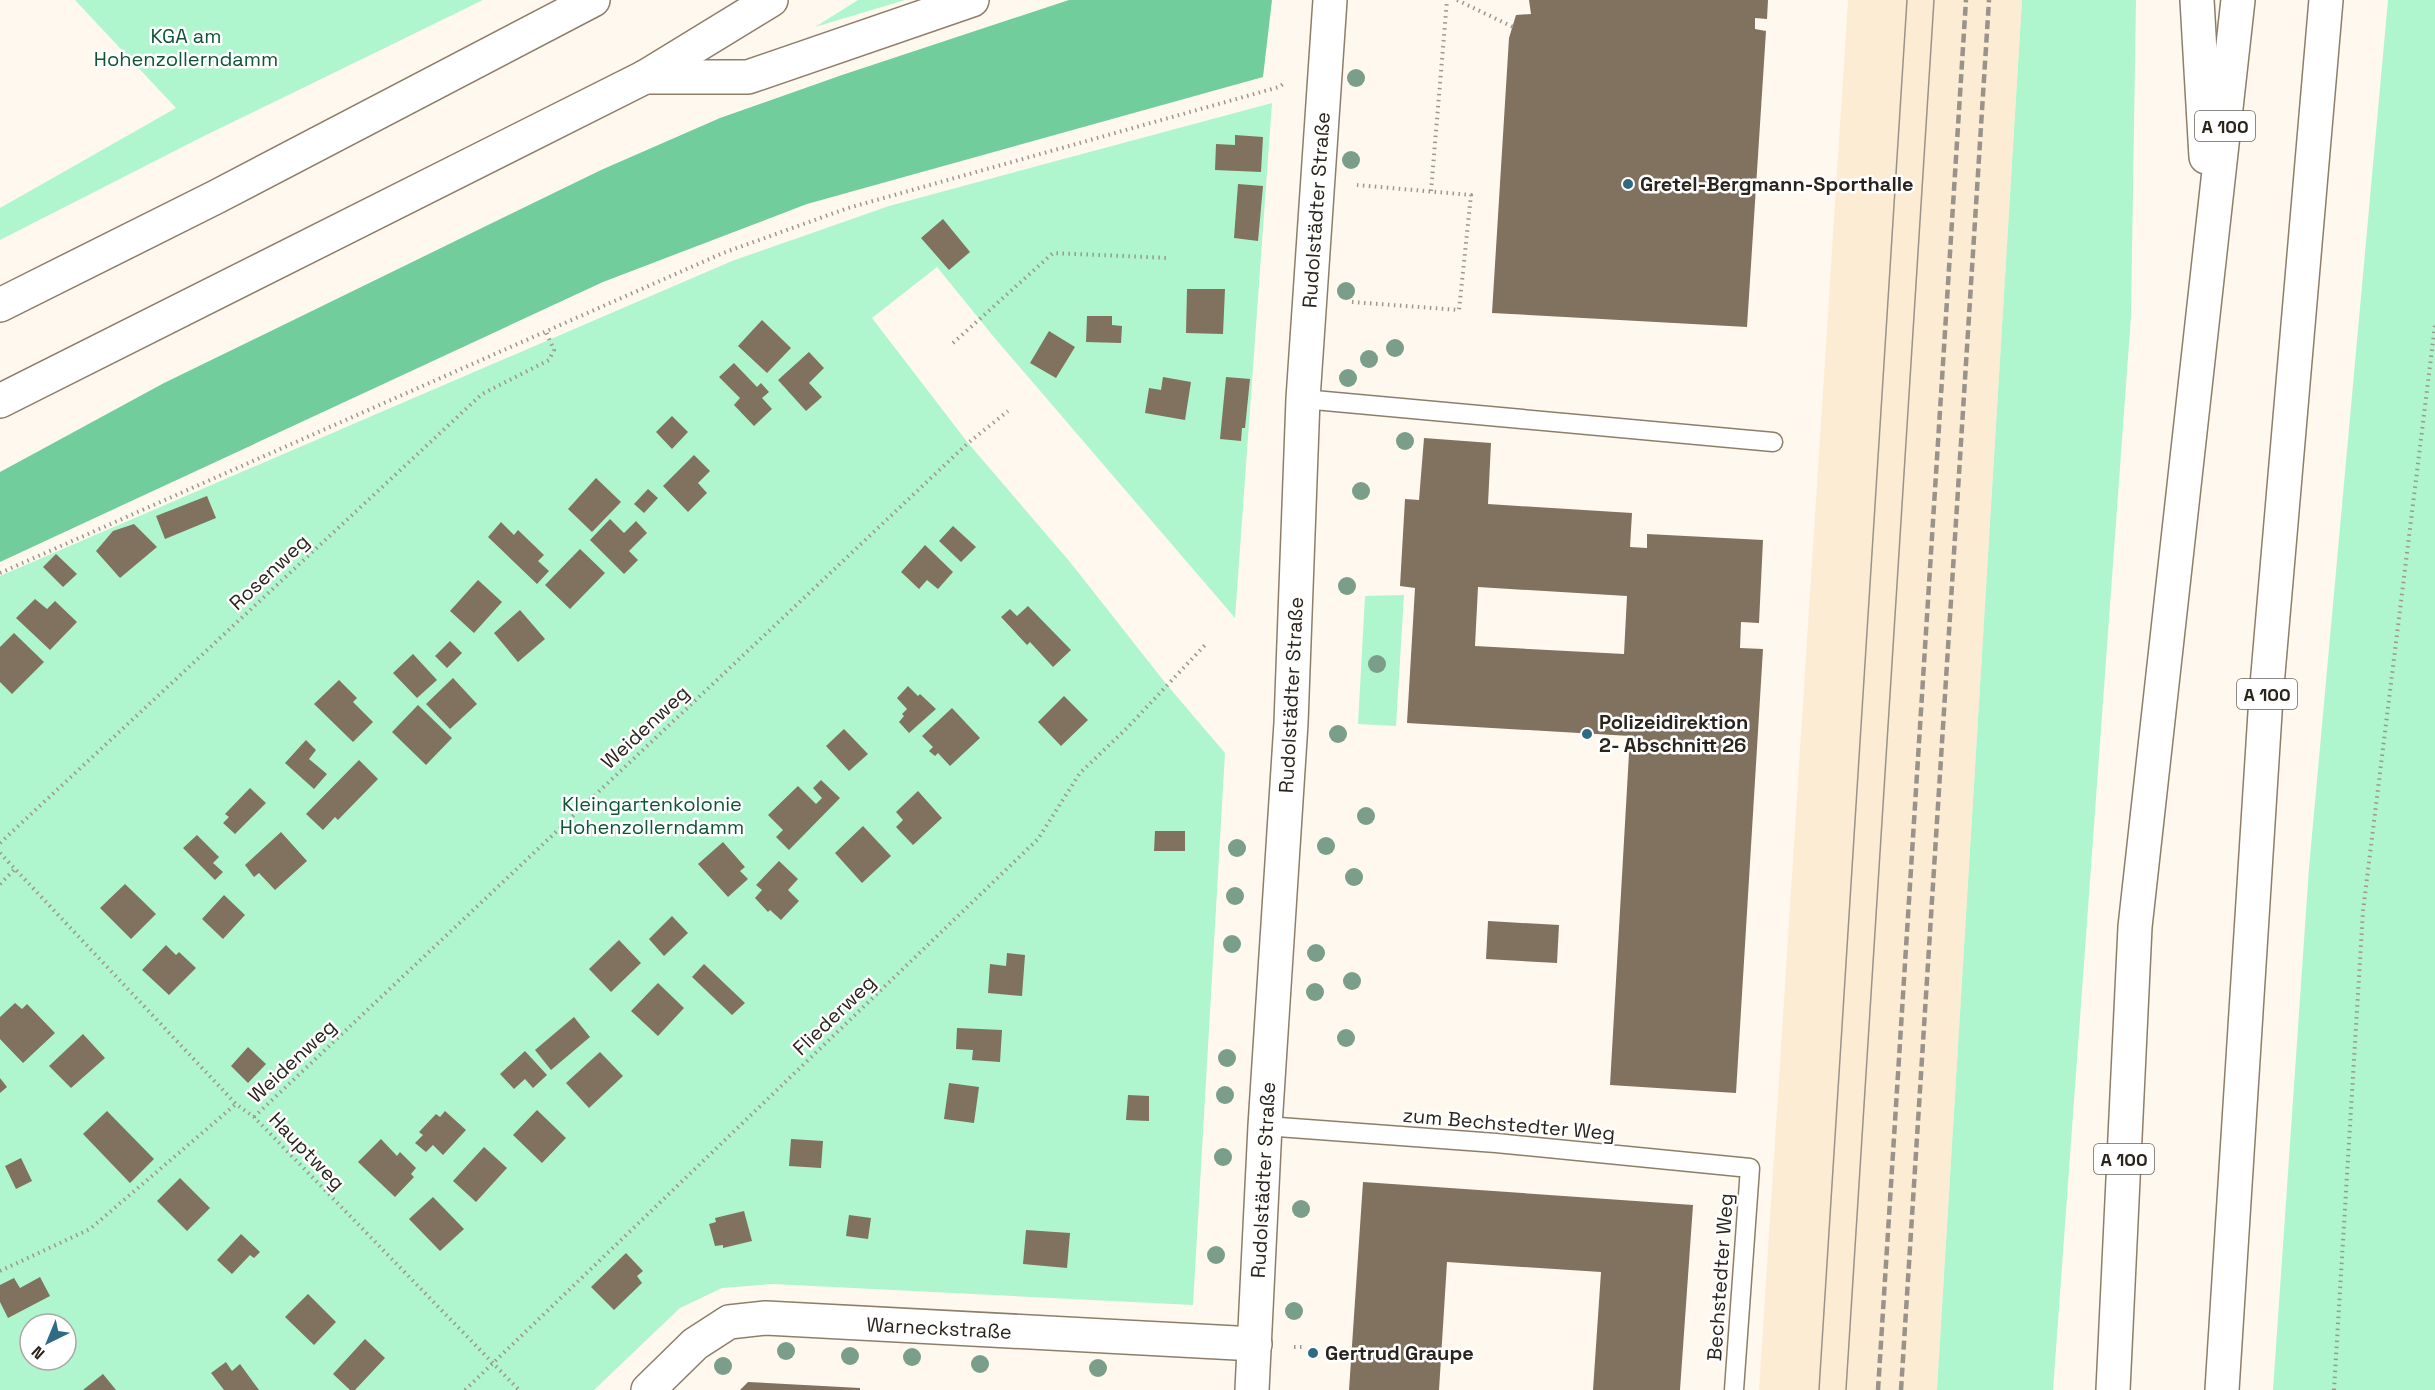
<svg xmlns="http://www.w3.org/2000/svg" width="2435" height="1390" viewBox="0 0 2435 1390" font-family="'Space Grotesk',sans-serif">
  <rect width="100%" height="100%" fill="#fff8ef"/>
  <polygon fill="#fdecd4" points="1848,0 2022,0 1937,1390 1759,1390"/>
  <g fill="#aff5cd" fill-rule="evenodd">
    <polygon points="75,0 483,0 204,136 0,240 0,208 176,108"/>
    <polygon points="858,0 905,0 815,27"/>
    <polygon points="2022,0 2136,0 2131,316 2053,1390 1937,1390"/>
    <polygon points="2388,0 2435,0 2435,1390 2273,1390 2309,868"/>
    <path d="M1272,103L1235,618L993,336L937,267L872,318L968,443L1070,562L1167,685L1225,753L1193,1305L773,1284L722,1288L680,1308L594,1390H0V576L732,261L889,206ZM30,1324H66V1360H30Z"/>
    <polygon points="1404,595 1396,726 1358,724 1365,596"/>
  </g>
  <polygon fill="#72cd9d" points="1069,0 1272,0 1263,77 807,204 603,282 0,562 0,472 164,383 601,170 720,118 842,75"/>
  <g fill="#80725e" fill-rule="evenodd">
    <polygon points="1529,0 1768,0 1767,19 1755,18 1755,29 1766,31 1747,327 1492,313 1509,38 1516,15 1531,14"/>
    <polygon points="1235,135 1263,137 1261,172 1215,170 1216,144 1235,145"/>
    <polygon points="1238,184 1263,186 1258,241 1234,238"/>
    <polygon points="943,219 970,252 949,270 921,238"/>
    <polygon points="1187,289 1225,289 1223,334 1186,333"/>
    <polygon points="1087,316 1112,316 1112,325 1122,326 1121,343 1086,342"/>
    <polygon points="762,320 791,348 767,373 738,346"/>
    <polygon points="1049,331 1075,347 1056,378 1030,363"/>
    <polygon points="809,352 824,368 809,383 822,397 806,411 778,380"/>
    <polygon points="734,363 757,387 761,383 769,392 762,398 772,409 754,426 734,405 740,398 719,377"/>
    <polygon points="1163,377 1191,382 1185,420 1145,413 1149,388 1161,390"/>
    <polygon points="1226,377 1250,379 1245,428 1242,428 1241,441 1220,439"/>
    <polygon points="672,416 688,432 672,449 656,432"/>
    <path d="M1424,438L1491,443L1488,504L1632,513L1630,547L1647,548V534L1763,540L1759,623L1741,622L1740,648L1763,649L1736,1093L1610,1085L1630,736L1407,723L1415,588L1400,586L1405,499L1419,500ZM1478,587L1627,596L1624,654L1475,646Z"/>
    <polygon points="694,455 710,471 698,483 707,493 688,512 663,486"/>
    <polygon points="596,478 621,502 592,532 568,509"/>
    <polygon points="648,489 658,498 644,513 634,504"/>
    <polygon points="207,496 216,518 165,539 156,516"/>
    <polygon points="610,519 624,533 636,521 647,533 629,551 638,560 624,574 590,540"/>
    <polygon points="501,522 514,535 518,530 544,555 538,561 549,571 537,584 488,537"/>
    <polygon points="134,524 157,547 120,578 96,551 113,531"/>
    <polygon points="953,526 976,547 961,562 939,541"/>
    <polygon points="925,545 953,572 938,589 927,580 919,589 901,572"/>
    <polygon points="580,549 605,573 570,609 545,585"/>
    <polygon points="56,554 77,574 63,587 43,567"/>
    <polygon points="478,580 502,602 474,633 450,611"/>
    <polygon points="35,599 47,609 55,601 77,622 50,650 16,618"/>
    <polygon points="1028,606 1071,650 1053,667 1030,642 1027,645 1001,617 1010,609 1017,616"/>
    <polygon points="520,610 545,639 518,662 494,633"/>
    <polygon points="14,633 44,662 12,694 0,682 0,647"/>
    <polygon points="450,641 462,653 447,668 435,656"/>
    <polygon points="413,654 437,680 417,698 393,673"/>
    <polygon points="453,678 477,704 450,729 426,704"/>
    <polygon points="339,680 357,698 353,702 373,722 353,742 314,704"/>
    <polygon points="908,686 918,696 920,694 936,709 909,733 899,722 904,716 902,714 907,709 897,698"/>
    <polygon points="1064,696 1088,720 1061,746 1038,722"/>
    <polygon points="418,705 452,738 426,765 392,732"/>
    <polygon points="952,708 980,738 950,766 938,753 935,756 929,751 933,747 922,736"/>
    <polygon points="844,729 868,754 849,771 826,746"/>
    <polygon points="306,740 316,750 309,759 327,774 314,789 285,763"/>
    <polygon points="359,760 378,779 338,820 335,817 323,830 306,814"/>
    <polygon points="821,780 840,798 789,850 776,837 783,830 768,815 798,786 816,804 822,798 813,788"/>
    <polygon points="250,788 266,803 235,834 223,823 229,817 225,814"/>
    <polygon points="918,791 942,818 913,845 896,827 903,820 896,812"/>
    <polygon points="863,826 891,856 862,883 835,853"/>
    <polygon points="1155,831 1185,831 1185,851 1154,851"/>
    <polygon points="281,832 307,861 275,890 259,873 254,877 245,865"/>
    <polygon points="197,835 219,857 213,863 223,872 215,880 183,848"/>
    <polygon points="723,842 745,867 740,871 748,879 728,897 698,864"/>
    <polygon points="779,861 798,879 788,890 799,901 781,920 770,910 768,912 755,898 762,890 756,885"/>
    <polygon points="125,884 156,914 131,939 100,908"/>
    <polygon points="224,895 245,915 223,939 202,919"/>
    <polygon points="672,916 688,933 664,956 649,939"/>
    <polygon points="1488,921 1559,925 1557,963 1486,959"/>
    <polygon points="619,940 641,963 611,992 589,969"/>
    <polygon points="166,945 176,955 179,952 196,968 169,995 142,970"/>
    <polygon points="1007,953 1025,955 1022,996 988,993 990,964 1006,966"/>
    <polygon points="704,964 745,1003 732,1015 692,977"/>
    <polygon points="658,983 684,1008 658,1036 631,1011"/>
    <polygon points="15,1003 22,1009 27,1004 55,1033 23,1063 0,1039 0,1017"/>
    <polygon points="574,1017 590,1037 551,1070 535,1050"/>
    <polygon points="957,1028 1002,1030 1000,1062 972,1060 973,1050 956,1049"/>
    <polygon points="83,1034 105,1058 71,1088 49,1066"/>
    <polygon points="248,1047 266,1064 248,1083 231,1066"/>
    <polygon points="525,1051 547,1075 533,1088 525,1079 514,1089 500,1074"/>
    <polygon points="600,1052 623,1076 589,1108 566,1083"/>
    <polygon points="0,1078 7,1087 0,1093"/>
    <polygon points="949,1083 979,1087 974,1123 944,1119"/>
    <polygon points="1128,1095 1149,1096 1149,1121 1126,1120"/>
    <polygon points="537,1110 566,1138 542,1163 513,1135"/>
    <polygon points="107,1111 154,1159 130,1183 83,1134"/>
    <polygon points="445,1111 466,1130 443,1155 433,1145 426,1152 415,1143 423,1135 419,1132 436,1114 440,1117"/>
    <polygon points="381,1139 397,1156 400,1152 416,1168 411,1174 414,1177 395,1197 358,1162"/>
    <polygon points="791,1139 823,1141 821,1168 789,1166"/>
    <polygon points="484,1147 507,1168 476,1202 453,1181"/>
    <polygon points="21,1158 32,1181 16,1189 5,1166"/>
    <polygon points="180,1178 210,1208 187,1231 157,1201"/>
    <polygon points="1363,1182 1693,1205 1680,1390 1593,1390 1601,1272 1447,1262 1439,1390 1349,1390"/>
    <polygon points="433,1197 464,1229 440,1251 409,1219"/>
    <polygon points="744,1211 752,1241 723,1248 723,1245 715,1246 709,1224 716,1222 715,1218"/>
    <polygon points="849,1215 871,1218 868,1239 846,1236"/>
    <polygon points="1026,1230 1070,1233 1067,1268 1023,1264"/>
    <polygon points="241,1234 260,1252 254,1258 250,1255 232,1274 217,1260"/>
    <polygon points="626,1253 643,1271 637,1276 642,1283 614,1310 591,1287"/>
    <polygon points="40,1277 50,1296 8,1318 0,1302 0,1285 14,1278 20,1288"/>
    <polygon points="308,1294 336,1322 314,1345 285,1317"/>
    <polygon points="365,1339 385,1358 355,1390 350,1390 333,1374"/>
    <polygon points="226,1362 232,1371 240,1364 259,1390 224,1390 211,1373"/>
    <polygon points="103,1374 116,1390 83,1390"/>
    <polygon points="748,1382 860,1388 860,1390 740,1390"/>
  </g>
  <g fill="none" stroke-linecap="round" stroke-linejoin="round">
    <defs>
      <g id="lane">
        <polyline points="1303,399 1773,442"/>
        <polyline points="1265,1126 1496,1143 1750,1168 1734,1390"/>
      </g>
      <polyline id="street" points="648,1390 695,1344 729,1322 766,1318 1255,1344"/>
      <polyline id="secondary" points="1252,1390 1265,1126 1291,723 1303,399 1330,0"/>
      <g id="highway">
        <polyline points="2197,0 2206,157"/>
        <polyline points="645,77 748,77 972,0"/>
        <polyline points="0,305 216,197 593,0"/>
        <polyline points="0,401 645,77 771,0"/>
        <polyline points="2113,1390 2135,927 2238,0"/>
        <polyline points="2222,1390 2266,697 2326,0"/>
      </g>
    </defs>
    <use href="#lane" stroke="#8d7e6a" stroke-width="21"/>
    <use href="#street" stroke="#8d7e6a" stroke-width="36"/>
    <use href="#secondary" stroke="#8d7e6a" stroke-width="36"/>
    <use href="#highway" stroke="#8d7e6a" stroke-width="36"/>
    <g stroke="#9e978f" stroke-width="4" stroke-dasharray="1.5 4.5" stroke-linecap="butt">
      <polyline points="1457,0 1513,27"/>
      <polyline points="1431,191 1447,0"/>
      <polyline points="1352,302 1459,310 1471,195 1357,185"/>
      <polyline points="953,343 1053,253 1168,258"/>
      <polyline points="0,573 723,253 848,208 1279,87 1283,84"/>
      <polyline points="0,843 482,394 549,360 554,350 546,332"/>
      <polyline points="0,853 236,1104 254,1117 519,1390"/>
      <polyline points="0,884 15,869"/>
      <polyline points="254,1117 968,443 1008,411"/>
      <polyline points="0,1271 90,1229 236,1104"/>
      <polyline points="1294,1347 1303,1347"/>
      <polyline points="465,1390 1038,839 1080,773 1127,728 1205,645"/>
      <polyline points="2334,1390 2363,911 2435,325"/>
    </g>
    <use href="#lane" stroke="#fff" stroke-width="18"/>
    <use href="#street" stroke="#fff" stroke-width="33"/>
    <use href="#secondary" stroke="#fff" stroke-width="33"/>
    <use href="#highway" stroke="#fff" stroke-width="33"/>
    <g stroke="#99938a" stroke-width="1.5">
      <polyline points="1819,1390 1907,0"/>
      <polyline points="1846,1390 1934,0"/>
    </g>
    <g stroke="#99938a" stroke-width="4.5" stroke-dasharray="9 4.5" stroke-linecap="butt">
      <polyline points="1878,1390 1966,0"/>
      <polyline points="1901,1390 1989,0"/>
    </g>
  </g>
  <g fill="#7a9e89">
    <circle cx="1356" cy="78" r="9"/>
    <circle cx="1351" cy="160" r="9"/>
    <circle cx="1346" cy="291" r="9"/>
    <circle cx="1395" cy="348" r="9"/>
    <circle cx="1369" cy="359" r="9"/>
    <circle cx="1348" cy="378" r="9"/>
    <circle cx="1405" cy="441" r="9"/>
    <circle cx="1361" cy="491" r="9"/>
    <circle cx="1347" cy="586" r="9"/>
    <circle cx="1377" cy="664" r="9"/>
    <circle cx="1338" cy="734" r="9"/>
    <circle cx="1366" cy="816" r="9"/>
    <circle cx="1326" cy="846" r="9"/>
    <circle cx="1237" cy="848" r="9"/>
    <circle cx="1354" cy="877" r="9"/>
    <circle cx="1235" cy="896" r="9"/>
    <circle cx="1232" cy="944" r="9"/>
    <circle cx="1316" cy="953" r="9"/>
    <circle cx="1352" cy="981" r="9"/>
    <circle cx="1315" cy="992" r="9"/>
    <circle cx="1346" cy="1038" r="9"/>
    <circle cx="1227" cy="1058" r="9"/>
    <circle cx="1225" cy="1095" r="9"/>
    <circle cx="1223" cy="1157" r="9"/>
    <circle cx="1301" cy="1209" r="9"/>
    <circle cx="1216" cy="1255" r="9"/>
    <circle cx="1294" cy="1311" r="9"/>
    <circle cx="786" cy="1351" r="9"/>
    <circle cx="850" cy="1356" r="9"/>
    <circle cx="912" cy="1357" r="9"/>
    <circle cx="980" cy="1364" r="9"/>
    <circle cx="723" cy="1366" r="9"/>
    <circle cx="1098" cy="1368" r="9"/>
  </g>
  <g fill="#2f6b82" stroke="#fff" stroke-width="2">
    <circle cx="1628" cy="184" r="6"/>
    <circle cx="1587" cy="734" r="6"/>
    <circle cx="1313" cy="1353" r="6"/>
  </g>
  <g text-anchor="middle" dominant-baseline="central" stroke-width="5" stroke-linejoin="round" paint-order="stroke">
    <g fill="#fff" stroke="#6a6660" stroke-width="1.5">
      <rect x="2195" y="111" width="60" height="30" rx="4.5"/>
      <rect x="2237" y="679" width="60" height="30" rx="4.5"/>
      <rect x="2094" y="1144" width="60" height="30" rx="4.5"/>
    </g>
    <g font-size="18" font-weight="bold" fill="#2a241c">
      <text x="2225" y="126">A 100</text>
      <text x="2267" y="694">A 100</text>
      <text x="2124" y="1159">A 100</text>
    </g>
    <g font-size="20" fill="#0e5536" stroke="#fff">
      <text x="186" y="36">KGA am<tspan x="186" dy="23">Hohenzollerndamm</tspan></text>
      <text x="652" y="804">Kleingartenkolonie<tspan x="652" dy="23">Hohenzollerndamm</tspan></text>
    </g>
    <g font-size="20" font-weight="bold" fill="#2a241c" stroke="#fff" text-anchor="start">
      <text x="1640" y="184">Gretel-Bergmann-Sporthalle</text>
      <text x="1599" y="722">Polizeidirektion<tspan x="1599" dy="23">2- Abschnitt 26</tspan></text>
      <text x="1325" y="1353">Gertrud Graupe</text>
    </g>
    <g font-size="20" fill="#2a241c" stroke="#fff">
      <text transform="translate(1316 210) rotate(-86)">Rudolstädter Straße</text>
      <text transform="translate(269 572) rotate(-43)">Rosenweg</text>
      <text transform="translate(1291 695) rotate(-87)">Rudolstädter Straße</text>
      <text transform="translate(645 727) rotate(-43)">Weidenweg</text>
      <text transform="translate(834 1015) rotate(-44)">Fliederweg</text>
      <text transform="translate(292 1061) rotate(-43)">Weidenweg</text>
      <text transform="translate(1509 1124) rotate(5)">zum Bechstedter Weg</text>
      <text transform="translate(307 1151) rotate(46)">Hauptweg</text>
      <text transform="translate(1263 1180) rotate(-87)">Rudolstädter Straße</text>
      <text transform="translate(1720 1277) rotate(-86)">Bechstedter Weg</text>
      <text transform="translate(939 1328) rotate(3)">Warneckstraße</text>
    </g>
  </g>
  <g transform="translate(48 1342) rotate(223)"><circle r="28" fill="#ffffff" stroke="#aaa7a4" stroke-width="1.5"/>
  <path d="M0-4.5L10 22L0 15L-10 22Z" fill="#2f6b82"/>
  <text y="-9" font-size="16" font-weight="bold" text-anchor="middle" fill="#2a241c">N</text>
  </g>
</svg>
